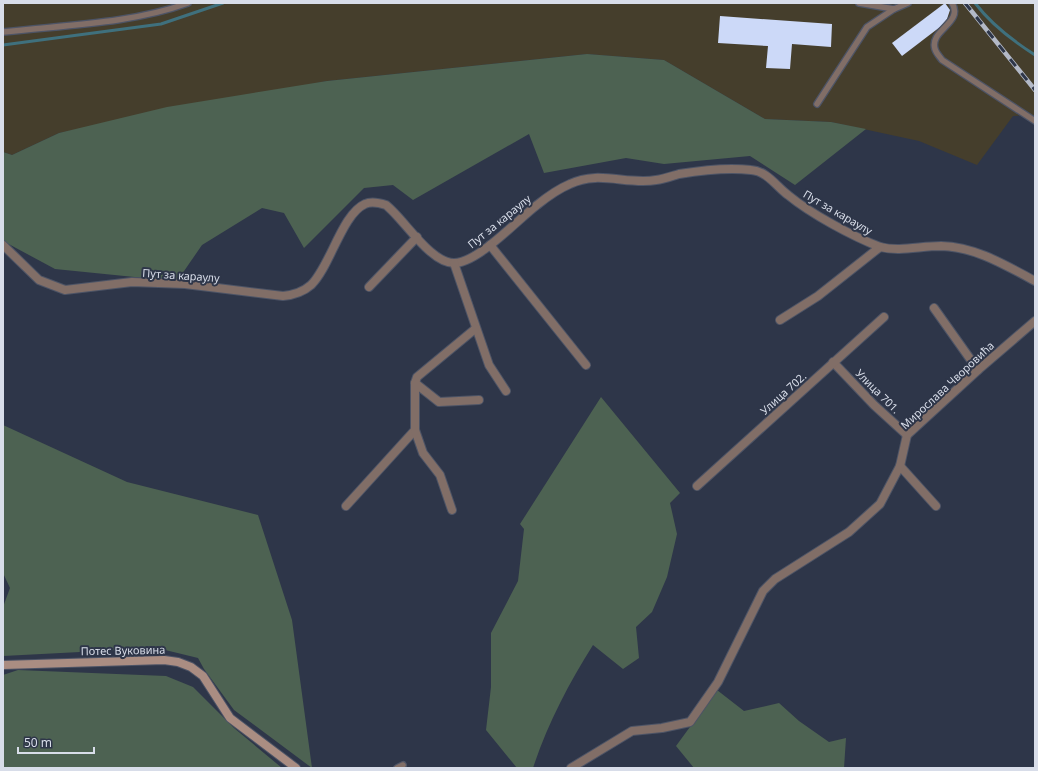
<svg xmlns="http://www.w3.org/2000/svg" width="1038" height="771" viewBox="0 0 1038 771" font-family="'Noto Sans',sans-serif">
  <rect width="100%" height="100%" fill="#2e3649"/>
  <polygon fill="#453e2c" points="3,3 1035,3 1035,115 1013,116 977,165 919,141 831,122 765,119 664,60 587,54 327,81 59,133 12,155 3,152"/>
  <g fill="#4d6252">
    <polygon points="587,54 664,60 765,119 831,122 866,129 795,185 750,156 664,164 626,158 544,173 529,134 413,200 393,185 364,188 304,248 284,213 262,208 202,245 182,274 174,281 55,269 3,241 3,152 12,155 59,133 167,107 327,81"/>
    <path d="M601,397L680,493L670,503L677,534L667,577L652,612L636,627L639,658L623,669L593,645C569,683 547,725 533,768H517L486,730L491,687V633L518,581L524,529L520,524Z"/>
    <polygon points="3,425 127,482 258,515 292,620 312,768 234,710 204,669 198,658 157,648 3,656 3,607 10,588 3,573"/>
    <polygon points="18,670 166,676 193,687 234,728 282,768 3,768 3,675"/>
    <polygon points="717,690 744,711 779,703 799,721 829,742 846,738 844,768 694,768 676,746"/>
  </g>
  <g fill="none" stroke-linecap="round" stroke-linejoin="round">
    <g stroke="#3f707d" stroke-width="3">
      <path d="M975,3C991,24 1013,41 1035,55"/>
      <polyline points="3,45 161,24 223,3"/>
    </g>
  </g>
  <g fill="#ccd9f8">
    <polygon points="945,3 950,10 947,19 940,27 902,56 892,43"/>
    <polygon points="720,16 832,24 831,47 792,44 790,69 766,68 768,46 718,43"/>
  </g>
  <g fill="none" stroke-linecap="round" stroke-linejoin="round">
    <defs>
      <g id="service">
        <polyline points="859,3 894,9 908,3"/>
        <path d="M952,3C964,23 929,30 935,49C936,53 940,57 942,60L1035,121"/>
        <path d="M3,32C64,25 130,24 188,3"/>
        <polyline points="817,104 867,27 894,9"/>
        <polyline points="397,768 403,765"/>
      </g>
      <g id="minor">
        <path d="M3,245L39,280L65,290L132,282L185,284L283,296C293,295 302,293 311,285C330,267 342,214 365,204C371,201 380,203 386,205C404,219 430,263 454,263C478,263 517,220 537,205C547,197 558,189 570,184C598,170 627,185 656,180C664,179 672,176 679,174C703,170 727,167 751,170C767,171 776,186 788,195C811,214 852,236 880,247C900,252 920,246 941,246C976,247 1005,265 1035,281"/>
        <polyline points="490,245 586,365"/>
        <polyline points="454,263 489,365 506,391"/>
        <polyline points="369,287 417,237"/>
        <polyline points="934,308 978,370"/>
        <polyline points="780,320 818,296 880,247"/>
        <polyline points="833,362 874,405 907,435"/>
        <polyline points="415,383 439,402 479,400"/>
        <polyline points="900,466 936,506"/>
        <polyline points="697,486 884,317"/>
        <polyline points="346,506 415,430"/>
        <polyline points="452,510 440,475 423,453 415,430 415,383 417,377 475,329"/>
        <polyline points="571,768 632,731 662,728 690,722 718,682 763,591 775,579 849,532 880,504 900,466 907,435 978,370 1035,321"/>
      </g>
      <polyline id="secondary" points="3,665 164,660 178,662 191,667 203,676 230,718 296,768"/>
    </defs>
    <use href="#service" stroke="#4d5466" stroke-width="8"/>
    <use href="#minor" stroke="#4d5466" stroke-width="10"/>
    <use href="#secondary" stroke="#4d5466" stroke-width="10"/>
    <use href="#service" stroke="#816e67" stroke-width="5.5"/>
    <use href="#minor" stroke="#816e67" stroke-width="8"/>
    <use href="#secondary" stroke="#aa8d82" stroke-width="8"/>
    <defs>
      <polyline id="rail" points="965,3 1035,90"/>
    </defs>
    <use href="#rail" stroke="#b3b9c7" stroke-width="4.5"/>
    <use href="#rail" stroke="#2e3649" stroke-width="3" stroke-dasharray="9" stroke-linecap="butt"/>
  </g>
  <g text-anchor="middle" dominant-baseline="central" stroke-width="4" stroke-linejoin="round" paint-order="stroke">
    <g font-size="11" fill="#d8dde9" stroke="#2e3649">
      <text transform="translate(838 212) rotate(30)">Пут за караулу</text>
      <text transform="translate(499 221) rotate(-39)">Пут за караулу</text>
      <text transform="translate(181 275) rotate(4)">Пут за караулу</text>
      <text transform="translate(947 385) rotate(-43)">Мирослава Чворовића</text>
      <text transform="translate(878 391) rotate(45)">Улица 701.</text>
      <text transform="translate(783 393) rotate(-42)">Улица 702.</text>
      <text transform="translate(123 650) rotate(-1)">Потес Вуковина</text>
    </g>
  </g>
  <rect width="1038" height="771" fill="none" stroke="#d8dde9" stroke-width="8"/>
  <path d="M18 747v6h76v-6" fill="none" stroke="#d8dde9" stroke-width="2"/>
  <text x="24" y="747" font-size="12" fill="#d8dde9" stroke="#2e3649" stroke-width="3" paint-order="stroke">50 m</text>
</svg>
